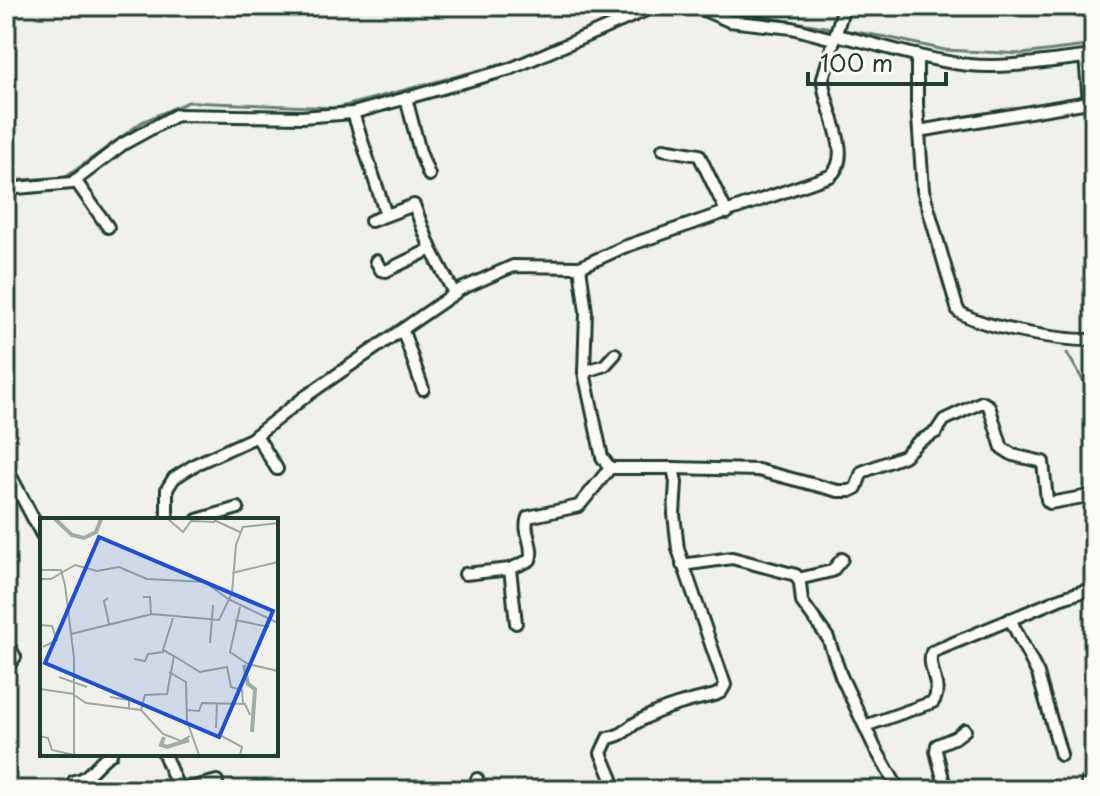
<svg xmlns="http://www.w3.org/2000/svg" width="1100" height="796" viewBox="0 0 1100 796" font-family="'Playpen Sans',sans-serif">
  <rect width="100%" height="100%" fill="#f0f1eb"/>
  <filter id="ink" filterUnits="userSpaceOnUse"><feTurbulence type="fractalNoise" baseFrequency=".0125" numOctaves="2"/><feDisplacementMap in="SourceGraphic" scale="16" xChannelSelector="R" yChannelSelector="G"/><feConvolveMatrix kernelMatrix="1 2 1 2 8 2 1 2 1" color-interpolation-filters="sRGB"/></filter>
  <g filter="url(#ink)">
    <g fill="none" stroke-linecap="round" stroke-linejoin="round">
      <g stroke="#6c8077" stroke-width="3">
        <polyline points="717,6 729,11 886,37 945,50 1022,54 1094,45"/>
        <polyline points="572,37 639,6"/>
        <polyline points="6,181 66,177 142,122 188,102 337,108 521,59"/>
        <polyline points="1067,353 1094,399"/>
      </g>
      <defs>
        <g id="street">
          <polyline points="694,6 729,21 792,28 833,39"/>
          <path d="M835,35C879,44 923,60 969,65C1010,69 1053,60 1094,56"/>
          <path d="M917,55V104L923,190L958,311C980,328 1065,341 1094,340"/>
          <polyline points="1085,57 1089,102"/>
          <polyline points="406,98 420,152 429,175"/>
          <polyline points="353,113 386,215"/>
          <polyline points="919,131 1094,101"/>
          <polyline points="663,149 699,155 727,213"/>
          <polyline points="75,180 108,227"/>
          <polyline points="6,189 72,183 123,144 176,115 302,117 353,113 510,69 656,6"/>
          <polyline points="371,221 414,205 431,249 454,293"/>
          <polyline points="376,261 381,270 386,271 431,249"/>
          <path d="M580,267L586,312L584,372L602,457L610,468H673L676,482L674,514L678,549L725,685L721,692L715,695C689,701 664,707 641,720C625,728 628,734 608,738L601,753L612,779L610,790"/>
          <polyline points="403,331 423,389"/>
          <polyline points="584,372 605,365 615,354"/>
          <polyline points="256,435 277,469"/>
          <polyline points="6,467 42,535"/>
          <polyline points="673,468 758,470 838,491 850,491 856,488 862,472 904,456 918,442 936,432 944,420 982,402 989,406 1002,448 1013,455 1043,462 1047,500 1050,503 1094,495"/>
          <path d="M167,520V489L174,478L196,464L251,439L306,396L461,289L513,266L580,267L624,247L830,176C856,155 822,106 823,78L844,6"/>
          <polyline points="197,520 238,508"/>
          <polyline points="682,565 732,558 796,575 800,583 802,602 828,638 841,676 875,748 899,790"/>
          <polyline points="510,569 516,623"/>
          <path d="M465,574L510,569L530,560C535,545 522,532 528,517L579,506L610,468"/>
          <polyline points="798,579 832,571 842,559"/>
          <polyline points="1010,619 1038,674 1061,755"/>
          <polyline points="6,641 15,657 6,668"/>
          <path d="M865,726L933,702C944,686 926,669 932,652L1062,598L1094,588"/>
          <polyline points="164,754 179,790"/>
          <polyline points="477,779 479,790"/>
          <path d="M74,781C89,780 97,761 111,754"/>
          <polyline points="1087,782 1094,782"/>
          <polyline points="181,790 217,781"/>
          <polyline points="946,790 936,751 937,745 956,737 965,730"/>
        </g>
      </defs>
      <use href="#street" stroke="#1f3d34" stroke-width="16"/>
      <use href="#street" stroke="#fdfcf7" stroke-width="10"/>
    </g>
  </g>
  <g transform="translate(40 518)">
    <rect width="238" height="238" fill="#f0f1eb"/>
    <path fill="none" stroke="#9faca4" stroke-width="4" d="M15,1L32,17L44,20L56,14L61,1M204,147L208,166L215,171L212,214M124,219L121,227L127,229L149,222"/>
    <path fill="none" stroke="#9ca9a2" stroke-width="2" d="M128,1L143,14L151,3L175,4M174,2L200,14M0,52H21L25,67L34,140V237M192,55L238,44M0,61H11L35,47L57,53L79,49L107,61L165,64L188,81M103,79H110L111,96M68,80L64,83L69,106M188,81L238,105M200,89L190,134L208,146L238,153M195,102L229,109M0,107L12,108L17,122L3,129M31,116L112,96L179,102L192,75L196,27L203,9L238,5M170,125L173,87M134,138L160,154L187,149L191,169L202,172L203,186M94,141L105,143L108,136L124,134M129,154L146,164L147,203L159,237M19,159L47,169M0,171L34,176M34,177L46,185L101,192L123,216L141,223L150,218M70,179L89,182V190M101,192L105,177L127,176L134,138L123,132L133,100M147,192L159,193L162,185L205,186L210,197M176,210L177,185M178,216L202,229L200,237M0,218L8,220L12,232L34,237"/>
    <path fill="#1d4ed8" fill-opacity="0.15" stroke="#1d4ed8" stroke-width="4" d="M59,19L233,93L179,219L5,145Z"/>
    <rect width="238" height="238" fill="none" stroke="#1f3d34" stroke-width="4"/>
  </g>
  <rect width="1100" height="796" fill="none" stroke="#fdfcf7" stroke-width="32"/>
  <rect x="16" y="16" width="1068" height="764" fill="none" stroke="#1f3d34" stroke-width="3" filter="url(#ink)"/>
  <path d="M808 72v12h138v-12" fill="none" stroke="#1f3d34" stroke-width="4"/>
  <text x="820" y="72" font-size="24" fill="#1f3d34" stroke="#fdfcf7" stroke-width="6" paint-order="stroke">100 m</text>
</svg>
